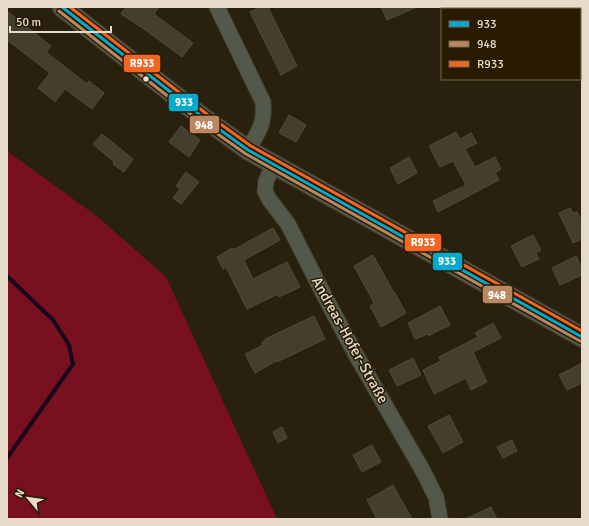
<svg xmlns="http://www.w3.org/2000/svg" width="589" height="526" viewBox="0 0 589 526" font-family="Signika,sans-serif">
  <rect width="100%" height="100%" fill="#29200d"/>
  <polygon fill="#791020" points="7,151 98,217 166,277 277,519 7,519"/>
  <g fill="none" stroke-linecap="round" stroke-linejoin="round">
    <polyline stroke="#1a061c" stroke-width="4" points="7,276 53,320 69,345 73,364 7,458"/>
  </g>
  <g fill="#443e2f" stroke="#504a3a">
    <polygon points="126,7 159,7 154,14 193,43 182,57 144,29 121,14"/>
    <polygon points="260,7 268,7 297,66 281,75 250,12"/>
    <polygon points="381,7 417,7 387,20"/>
    <polygon points="7,11 51,46 46,52 87,84 89,81 104,93 92,109 65,89 55,102 38,88 50,73 7,40"/>
    <polygon points="289,115 306,125 296,142 279,133"/>
    <polygon points="181,126 200,140 189,157 169,142"/>
    <polygon points="456,132 460,139 471,133 477,143 465,149 475,167 495,157 501,169 495,173 499,180 438,212 433,201 466,185 453,161 440,167 429,146"/>
    <polygon points="102,134 133,159 124,172 113,164 114,162 93,144"/>
    <polygon points="409,157 417,173 398,184 390,168"/>
    <polygon points="186,172 199,182 181,204 173,198 180,189 176,186"/>
    <polygon points="570,208 573,213 577,212 582,222 582,239 573,243 559,213"/>
    <polygon points="273,228 280,240 244,260 253,279 287,262 300,287 279,297 278,294 247,309 226,267 223,269 217,257 232,248 233,250"/>
    <polygon points="533,235 541,250 536,253 539,259 522,267 511,246"/>
    <polygon points="373,255 394,293 395,293 406,313 381,327 370,306 374,303 354,266"/>
    <polygon points="576,256 582,268 582,275 560,285 552,268"/>
    <polygon points="440,306 450,325 428,336 428,334 415,339 408,323"/>
    <polygon points="314,316 325,339 277,362 276,361 255,373 245,354 263,345 262,342 266,340 265,339"/>
    <polygon points="493,323 501,338 473,352 487,382 471,390 466,378 434,394 423,370 441,361 439,357 478,337 475,333"/>
    <polygon points="413,358 421,375 397,386 389,370"/>
    <polygon points="582,363 582,383 567,390 559,375"/>
    <polygon points="449,415 463,442 443,453 428,426"/>
    <polygon points="282,427 287,438 278,443 273,432"/>
    <polygon points="512,440 517,451 503,458 497,447"/>
    <polygon points="372,445 381,462 362,472 353,455"/>
    <polygon points="393,485 412,519 377,519 367,500"/>
    <polygon points="491,507 497,519 465,519"/>
  </g>
  <g fill="none" stroke-linecap="round" stroke-linejoin="round">
    <defs>
      <g id="minor">
        <path d="M217,7L263,102C265,125 259,130 248,150"/>
        <polyline points="274,164 266,181 265,191 269,199 288,224 325,297 356,355 423,471 436,497 440,519"/>
      </g>
      <polyline id="tertiary" points="62,7 205,119 248,150 582,337"/>
    </defs>
    <use href="#minor" stroke="#453d2d" stroke-width="17"/>
    <use href="#tertiary" stroke="#453d2d" stroke-width="21"/>
    <use href="#minor" stroke="#52594a" stroke-width="15"/>
    <use href="#tertiary" stroke="#52594a" stroke-width="19"/>
    <defs>
      <polyline id="bus-1" points="62,7 205,119 248,150 582,337"/>
      <polyline id="bus-2" points="59,11 202,123 246,154 580,341"/>
      <polyline id="bus-3" points="70,7 208,115 251,146 582,331"/>
    </defs>
    <use href="#bus-1" stroke="#291b02" stroke-width="6"/>
    <use href="#bus-2" stroke="#291b02" stroke-width="6"/>
    <use href="#bus-3" stroke="#291b02" stroke-width="6"/>
    <use href="#bus-1" stroke="#00a9ce" stroke-width="3"/>
    <use href="#bus-2" stroke="#bb8660" stroke-width="3"/>
    <use href="#bus-3" stroke="#f26522" stroke-width="3"/>
  </g>
  <circle fill="#e6dbc8" stroke="#291b02" stroke-width="1.5" cx="146" cy="79" r="3.5"/>
  <g text-anchor="middle" dominant-baseline="central" stroke-width="3" stroke-linejoin="round" paint-order="stroke">
    <g font-size="15" fill="#e6dbc8" stroke="#291b02">
      <text transform="translate(350 340) rotate(61)">Andreas-Hofer-Straße</text>
    </g>
  </g>
  <g stroke="#291b02" stroke-width="1.5">
    <rect x="123" y="54" width="38" height="19" rx="4" fill="#f26522"/>
    <rect x="168" y="93" width="31" height="19" rx="4" fill="#00a9ce"/>
    <rect x="189" y="115" width="31" height="19" rx="4" fill="#bb8660"/>
    <rect x="404" y="233" width="38" height="19" rx="4" fill="#f26522"/>
    <rect x="432" y="252" width="31" height="19" rx="4" fill="#00a9ce"/>
    <rect x="482" y="285" width="31" height="19" rx="4" fill="#bb8660"/>
  </g>
  <g font-size="11" text-anchor="middle" font-weight="bold" fill="#fff">
    <text x="142" y="67">R933</text>
    <text x="184" y="106">933</text>
    <text x="204" y="129">948</text>
    <text x="423" y="246">R933</text>
    <text x="447" y="265">933</text>
    <text x="497" y="299">948</text>
  </g>
  <rect width="589" height="526" fill="none" stroke="#e6dbc8" stroke-width="16"/>
  <rect x="441" y="8" width="140" height="72" fill="#291b02" stroke="#756851"/>
  <rect x="449" y="21" width="20" height="6" fill="#00a9ce" stroke="#756851"/>
  <text x="477" y="28" font-size="12" fill="#e6dbc8">933</text>
  <rect x="449" y="41" width="20" height="6" fill="#bb8660" stroke="#756851"/>
  <text x="477" y="48" font-size="12" fill="#e6dbc8">948</text>
  <rect x="449" y="61" width="20" height="6" fill="#f26522" stroke="#756851"/>
  <text x="477" y="68" font-size="12" fill="#e6dbc8">R933</text>
  <g transform="translate(28 498) rotate(299)" stroke="#291b02" stroke-width="3" paint-order="stroke">
  <path d="M0-3L7 15L0 10L-7 15Z" fill="#e6dbc8"/>
  <text y="-6" font-size="11" font-weight="bold" text-anchor="middle" fill="#e6dbc8">N</text>
  </g>
  <path d="M10 26v6h101v-6" fill="none" stroke="#e6dbc8" stroke-width="2"/>
  <text x="16" y="26" font-size="12" fill="#e6dbc8" stroke="#291b02" stroke-width="3" paint-order="stroke">50 m</text>
</svg>
